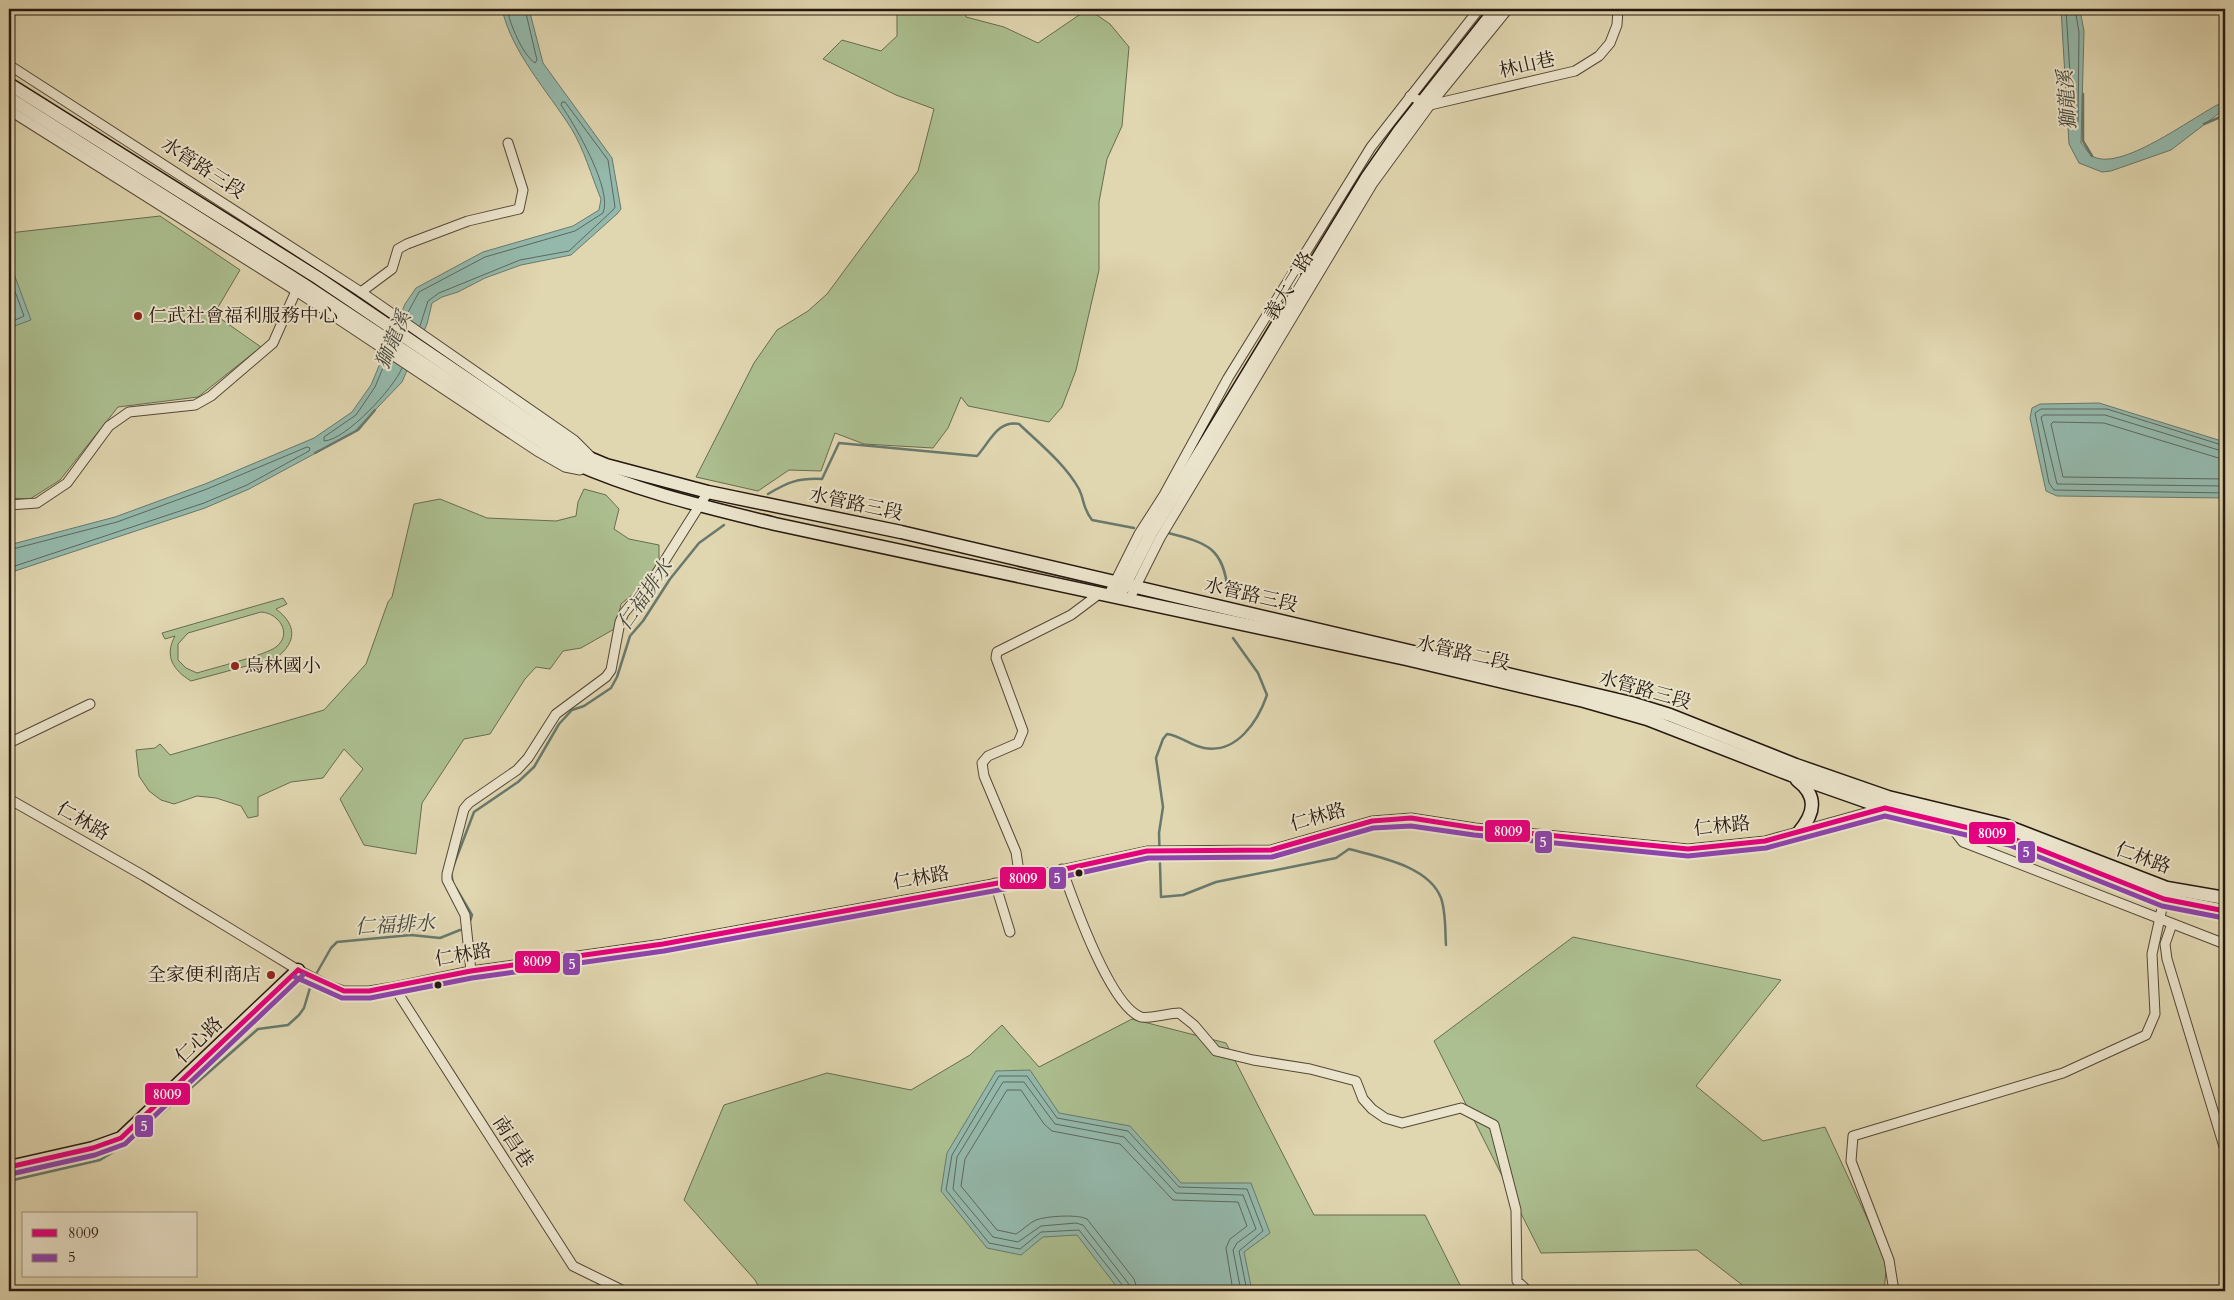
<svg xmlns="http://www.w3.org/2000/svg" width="2234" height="1300" viewBox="0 0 2234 1300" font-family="Cardo,'Noto Serif TC',serif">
  <rect width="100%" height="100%" fill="#e0d6b0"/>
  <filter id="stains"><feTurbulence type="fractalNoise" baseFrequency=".004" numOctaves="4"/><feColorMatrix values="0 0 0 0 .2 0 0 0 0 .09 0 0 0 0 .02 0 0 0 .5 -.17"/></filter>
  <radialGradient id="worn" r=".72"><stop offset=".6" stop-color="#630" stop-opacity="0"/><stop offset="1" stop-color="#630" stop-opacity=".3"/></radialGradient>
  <g fill="#acbf90" stroke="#686c50" fill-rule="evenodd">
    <polygon points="897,9 966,9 966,17 1004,27 1038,43 1088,9 1110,24 1129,47 1122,126 1107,159 1099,202 1099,270 1076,370 1062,407 1049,422 968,406 961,397 948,428 933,448 864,444 835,433 821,471 789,470 758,491 696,477 754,363 777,330 808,311 827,294 918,171 934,109 896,95 823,59 842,40 881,51 897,36"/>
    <polygon points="160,216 240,270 214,314 261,347 198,397 118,407 60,480 30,499 9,498 9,233"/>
    <polygon points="584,489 606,495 619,509 614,529 629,539 659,545 659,562 644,585 621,604 616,628 581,648 563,651 550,669 536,667 525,679 490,734 464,739 422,803 416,854 364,845 340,799 363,769 344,749 323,778 291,782 258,797 258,816 248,818 241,806 216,798 197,796 174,804 161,800 149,791 139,776 136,750 155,748 160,744 170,755 324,710 366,664 388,602 392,597 414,504 440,499 487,518 556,521 576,516 578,502"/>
    <path d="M283,598L287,604L276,609C297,625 297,642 276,658L191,681C173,670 164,656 175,636L165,639L162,633ZM261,612C279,613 293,634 276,647C266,655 213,668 197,673L186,668L178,660V644L188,633Z"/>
    <polygon points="1573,937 1781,980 1696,1086 1763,1141 1825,1127 1887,1261 1884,1291 1750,1291 1697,1250 1541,1253 1434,1041"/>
    <polygon points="1132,1019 1226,1043 1314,1215 1425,1215 1463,1291 761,1291 755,1280 684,1200 724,1105 827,1073 911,1090 970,1055 1002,1025 1039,1067"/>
  </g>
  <g fill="#94b9ac" stroke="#68796d">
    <path d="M502,9H529L543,63L612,158L621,209L617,214L571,255L521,265L485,278L458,292L442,297L432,303L427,324L402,382L353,433L249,489L205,508L9,573V545L115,517L205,484L314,438L352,412L371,385L405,304L416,288L483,252L573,226L599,210L601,199C591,175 584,149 571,128C547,90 512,53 502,9Z"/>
    <path d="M2061,9L2080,10L2084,31L2081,143C2085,147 2089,155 2094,157C2124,171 2196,114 2225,101V112L2218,114L2171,150L2111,171L2102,172L2079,163L2069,144Z"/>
    <polygon points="11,266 31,320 9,328 9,267"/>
    <polygon points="2099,403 2225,442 2225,498 2057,496 2046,491 2030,418 2032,408 2040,404"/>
    <polygon points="1030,1070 1059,1113 1130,1126 1181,1183 1251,1183 1270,1233 1244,1252 1252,1291 1120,1291 1077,1235 1043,1237 1021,1255 987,1248 941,1191 947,1153 996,1071"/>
  </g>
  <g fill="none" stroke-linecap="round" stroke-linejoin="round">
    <g stroke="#5c685e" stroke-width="1">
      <path d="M507,9C510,24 522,54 535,63L537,60L525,9"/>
      <polyline points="2066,9 2073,122 2075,124 2078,122 2079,32 2075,9"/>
      <polyline points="9,275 24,316 9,323"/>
      <path d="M406,316L419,292L485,257L575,231L603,213C613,190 575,125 561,105L562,102H565L608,160L615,207L613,210L569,251L520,260L439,293L428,301L420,326"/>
      <path d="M387,358L375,387L356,415L324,437V441C346,440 394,388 402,368"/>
      <polyline points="2225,446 2107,409 2041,409 2035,413 2049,483 2054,490 2225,493"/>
      <polyline points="2225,452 2105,415 2044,415 2041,417 2057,484 2225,486"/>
      <polyline points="2225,460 2104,423 2053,422 2051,424 2063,477 2225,479"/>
      <polyline points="9,550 117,522 207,489 307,447 310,448 309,451 247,485 204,503 9,568"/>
      <polyline points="1124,1291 1123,1286 1079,1230 1041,1232 1020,1249 989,1243 946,1190 952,1155 999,1076 1027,1076 1057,1118 1128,1131 1179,1187 1247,1189 1263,1231 1239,1251 1247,1291"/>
      <polyline points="1130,1291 1128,1283 1083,1225 1076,1223 1041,1226 1018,1242 993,1237 953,1189 957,1157 1003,1082 1024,1082 1055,1124 1124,1137 1176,1193 1243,1195 1256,1229 1237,1243 1233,1250 1241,1291"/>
      <path d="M1138,1291L1134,1279L1087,1219C1078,1214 1046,1216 1036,1220C1029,1223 1023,1230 1016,1234L997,1230L961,1186L965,1159L1007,1090H1021L1044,1124L1052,1131L1120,1144L1173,1200L1238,1202L1247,1226L1230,1239L1226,1248L1233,1291"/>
    </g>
    <g stroke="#68796d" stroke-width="2.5">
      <polyline points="2083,94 2083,141 2092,156"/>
      <polyline points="2204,124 2225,115"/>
      <polyline points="315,453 358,430 375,410"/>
      <path d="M768,494C788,482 798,478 822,479L839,443L977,456C990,442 997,420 1019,424C1039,443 1065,464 1079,489C1085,501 1082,507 1092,520L1134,528"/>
      <path d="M1168,533C1207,543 1223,547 1228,591"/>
      <path d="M1233,638L1258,673L1267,695C1258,721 1237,754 1204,748C1191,746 1181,736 1167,734L1163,739L1156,758L1163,807L1159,833L1161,897L1183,895L1216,882L1336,858L1349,849C1379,857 1429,866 1441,898C1446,912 1445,931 1446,945"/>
      <polyline points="453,867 474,812 518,782 534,767 559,724 572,710 584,706 611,688 617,677 630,636 643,621 670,579 699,543 724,525"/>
      <polyline points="451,872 453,884"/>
      <polyline points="456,888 472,915 470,921"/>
      <polyline points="315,976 331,948 337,942 411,935 440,938 460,930"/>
      <polyline points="9,1181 100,1160 128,1143 258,1029 288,1025 299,1015 304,1008 312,981"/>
    </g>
    <defs>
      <g id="street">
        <polyline points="9,65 361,292 574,440 590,456"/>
        <polyline points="1410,96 1430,105 1575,71 1599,56 1610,43 1617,25 1618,9"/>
        <polyline points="9,110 296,291 537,451 565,467 580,470"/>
        <polyline points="361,292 392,269 398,249 407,244 468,221 519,209 523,190 508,143"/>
        <polyline points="9,505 37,503 67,483 109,426 129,412 195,405 211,396 273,343 296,291 300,289"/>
        <polyline points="1108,596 1139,534 1164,495 1228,378 1371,147 1479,9"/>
        <polyline points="1129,600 1160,538 1373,183 1430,105 1508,9"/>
        <polyline points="9,743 90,704"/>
        <polyline points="9,799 144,876 298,970 329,986 344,991 369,991 394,987 471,971 663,944 1020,879 1147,851 1271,850 1372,821 1411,818 1475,828 1688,849 1765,841 1883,808"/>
        <polyline points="1948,823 1963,842 2225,944"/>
        <path d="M1062,869C1073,900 1110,1006 1141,1017C1148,1019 1170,1013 1179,1013L1194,1025L1216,1051L1253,1060L1310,1069L1356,1081L1363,1099L1372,1109L1385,1118L1402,1123L1461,1108L1494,1125L1516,1210L1517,1281L1528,1291"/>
        <polyline points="1020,879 1016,852 984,776 982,763 988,756 1018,743 1023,731 996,658 997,652 1071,615 1099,594"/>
        <polyline points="995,883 1010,932"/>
        <polyline points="2172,924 2165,944 2167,959 2225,1150"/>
        <polyline points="471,971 465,915 447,880 447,874 464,809 469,803 517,770 528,758 556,714 606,677 611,670 620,622 624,613 655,576 708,492"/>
        <polyline points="394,987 573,1266 624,1291"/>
        <polyline points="1894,1291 1889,1260 1851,1161 1853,1136 2063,1073 2146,1035 2155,1014 2152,954 2164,899"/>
      </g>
      <g id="secondary">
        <polyline points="9,84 318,278 575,452 606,465 708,492 901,532 1631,703 1670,715 1796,765 1888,797 2004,825 2167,888 2225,898"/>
        <path d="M9,98L306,286L572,462C636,491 706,507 775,524L1406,659L1584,701L1647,719L1791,775L1885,808L2011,838L2164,899L2225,911"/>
        <polyline points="1121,592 1151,533 1366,179 1400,130 1496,9"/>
        <path d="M1797,780C1818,796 1815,813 1799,832"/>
        <polyline points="9,1167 93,1148 121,1138 298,970"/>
      </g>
    </defs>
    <use href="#street" stroke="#544837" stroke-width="11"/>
    <use href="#secondary" stroke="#25180f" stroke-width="15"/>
    <use href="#street" stroke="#ebe4cc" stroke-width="9"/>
    <use href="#secondary" stroke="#ebe4cc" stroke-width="12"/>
    <defs>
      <g id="bus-1">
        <polyline points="298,970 344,991 369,991 471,971 663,944 1020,879 1147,851 1271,850 1372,821 1411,818 1475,828 1688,849 1765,841 1885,808 2011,838 2164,899 2225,911"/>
        <polyline points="9,1167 93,1148 121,1138 298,970"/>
      </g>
      <g id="bus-2">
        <polyline points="295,977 342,998 370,998 472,978 664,951 1021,886 1148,858 1272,857 1373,828 1411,826 1474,835 1688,856 1766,848 1885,816 2009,845 2162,906 2224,918"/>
        <polyline points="11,1174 95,1155 125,1144 303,975"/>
      </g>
    </defs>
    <use href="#bus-1" stroke="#ebe4cc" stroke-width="9"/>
    <use href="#bus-2" stroke="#ebe4cc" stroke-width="9"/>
    <use href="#bus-1" stroke="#e5007d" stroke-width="5"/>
    <use href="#bus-2" stroke="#8e44ad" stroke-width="5"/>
  </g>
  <g fill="#8f2418" stroke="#ebe4cc" stroke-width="2">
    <circle cx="138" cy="316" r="5"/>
    <circle cx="235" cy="666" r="5"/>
    <circle cx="271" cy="975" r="5"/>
  </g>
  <g fill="#25180f" stroke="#ebe4cc" stroke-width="2">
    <circle cx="1079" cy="873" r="4.5"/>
    <circle cx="438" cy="985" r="4.5"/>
  </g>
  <g text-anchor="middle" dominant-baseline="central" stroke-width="4" stroke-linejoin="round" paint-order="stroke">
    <g font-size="19" fill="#25180f" stroke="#ebe4cc">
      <text transform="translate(1527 65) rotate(-13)">林山巷</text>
      <text transform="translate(203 168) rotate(33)">水管路三段</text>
      <text transform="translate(1289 286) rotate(-59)">義大二路</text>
      <text transform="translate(856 504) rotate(12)">水管路三段</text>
      <text transform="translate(1251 595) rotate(13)">水管路三段</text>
      <text transform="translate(1463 653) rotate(13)">水管路二段</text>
      <text transform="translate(1645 690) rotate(16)">水管路三段</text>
      <text transform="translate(1318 817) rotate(-16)">仁林路</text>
      <text transform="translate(83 821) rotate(30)">仁林路</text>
      <text transform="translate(1722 826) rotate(-6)">仁林路</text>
      <text transform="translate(2143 858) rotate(20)">仁林路</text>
      <text transform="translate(921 878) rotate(-10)">仁林路</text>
      <text transform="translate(463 955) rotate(-10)">仁林路</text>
      <text transform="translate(199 1040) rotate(-44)">仁心路</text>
      <text transform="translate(513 1142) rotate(57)">南昌巷</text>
    </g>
    <g font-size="19" fill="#25180f" stroke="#ebe4cc" text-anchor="start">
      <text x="148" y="316">仁武社會福利服務中心</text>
      <text x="245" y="666">烏林國小</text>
      <text x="261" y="975" text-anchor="end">全家便利商店</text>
    </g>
    <g font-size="20" font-style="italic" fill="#46483e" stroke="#ebe4cc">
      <text transform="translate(2067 100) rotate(-94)">獅龍溪</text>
      <text transform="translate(393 340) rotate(-67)">獅龍溪</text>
      <text transform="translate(645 595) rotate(-55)">仁福排水</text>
      <text transform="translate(395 925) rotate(-3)">仁福排水</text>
    </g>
  </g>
  <g stroke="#ebe4cc" stroke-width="2">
    <rect x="1484" y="819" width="47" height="24" rx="5" fill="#e5007d"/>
    <rect x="1968" y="821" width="48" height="24" rx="5" fill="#e5007d"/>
    <rect x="1534" y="830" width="19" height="24" rx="5" fill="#8e44ad"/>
    <rect x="2017" y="840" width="19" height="24" rx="5" fill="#8e44ad"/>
    <rect x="1048" y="866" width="19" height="24" rx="5" fill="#8e44ad"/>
    <rect x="999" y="866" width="48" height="24" rx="5" fill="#e5007d"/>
    <rect x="514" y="950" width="47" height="24" rx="5" fill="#e5007d"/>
    <rect x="562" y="952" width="19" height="24" rx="5" fill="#8e44ad"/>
    <rect x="144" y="1082" width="47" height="24" rx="5" fill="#e5007d"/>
    <rect x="134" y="1114" width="20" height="24" rx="5" fill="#8e44ad"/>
  </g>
  <g font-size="14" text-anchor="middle" font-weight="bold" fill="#fff">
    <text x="1508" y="836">8009</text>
    <text x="1992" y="838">8009</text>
    <text x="1543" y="847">5</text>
    <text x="2026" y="857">5</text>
    <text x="1057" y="883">5</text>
    <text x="1023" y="883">8009</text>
    <text x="537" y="966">8009</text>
    <text x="572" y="969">5</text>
    <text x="167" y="1099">8009</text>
    <text x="144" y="1131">5</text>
  </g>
  <rect width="2234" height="1300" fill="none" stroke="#e0d6b0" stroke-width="30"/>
  <rect x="10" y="10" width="2214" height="1280" fill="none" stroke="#25180f" stroke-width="2.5"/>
  <rect x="15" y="15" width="2204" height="1270" fill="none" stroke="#25180f"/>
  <rect x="22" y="1212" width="175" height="65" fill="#ebe4cc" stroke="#9c9280"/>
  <rect x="32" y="1229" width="25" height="8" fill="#e5007d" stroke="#9c9280"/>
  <text x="68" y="1238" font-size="15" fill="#25180f">8009</text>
  <rect x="32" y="1254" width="25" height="8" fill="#8e44ad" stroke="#9c9280"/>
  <text x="68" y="1262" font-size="15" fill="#25180f">5</text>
  <rect width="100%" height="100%" filter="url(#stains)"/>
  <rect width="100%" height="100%" fill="url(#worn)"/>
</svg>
